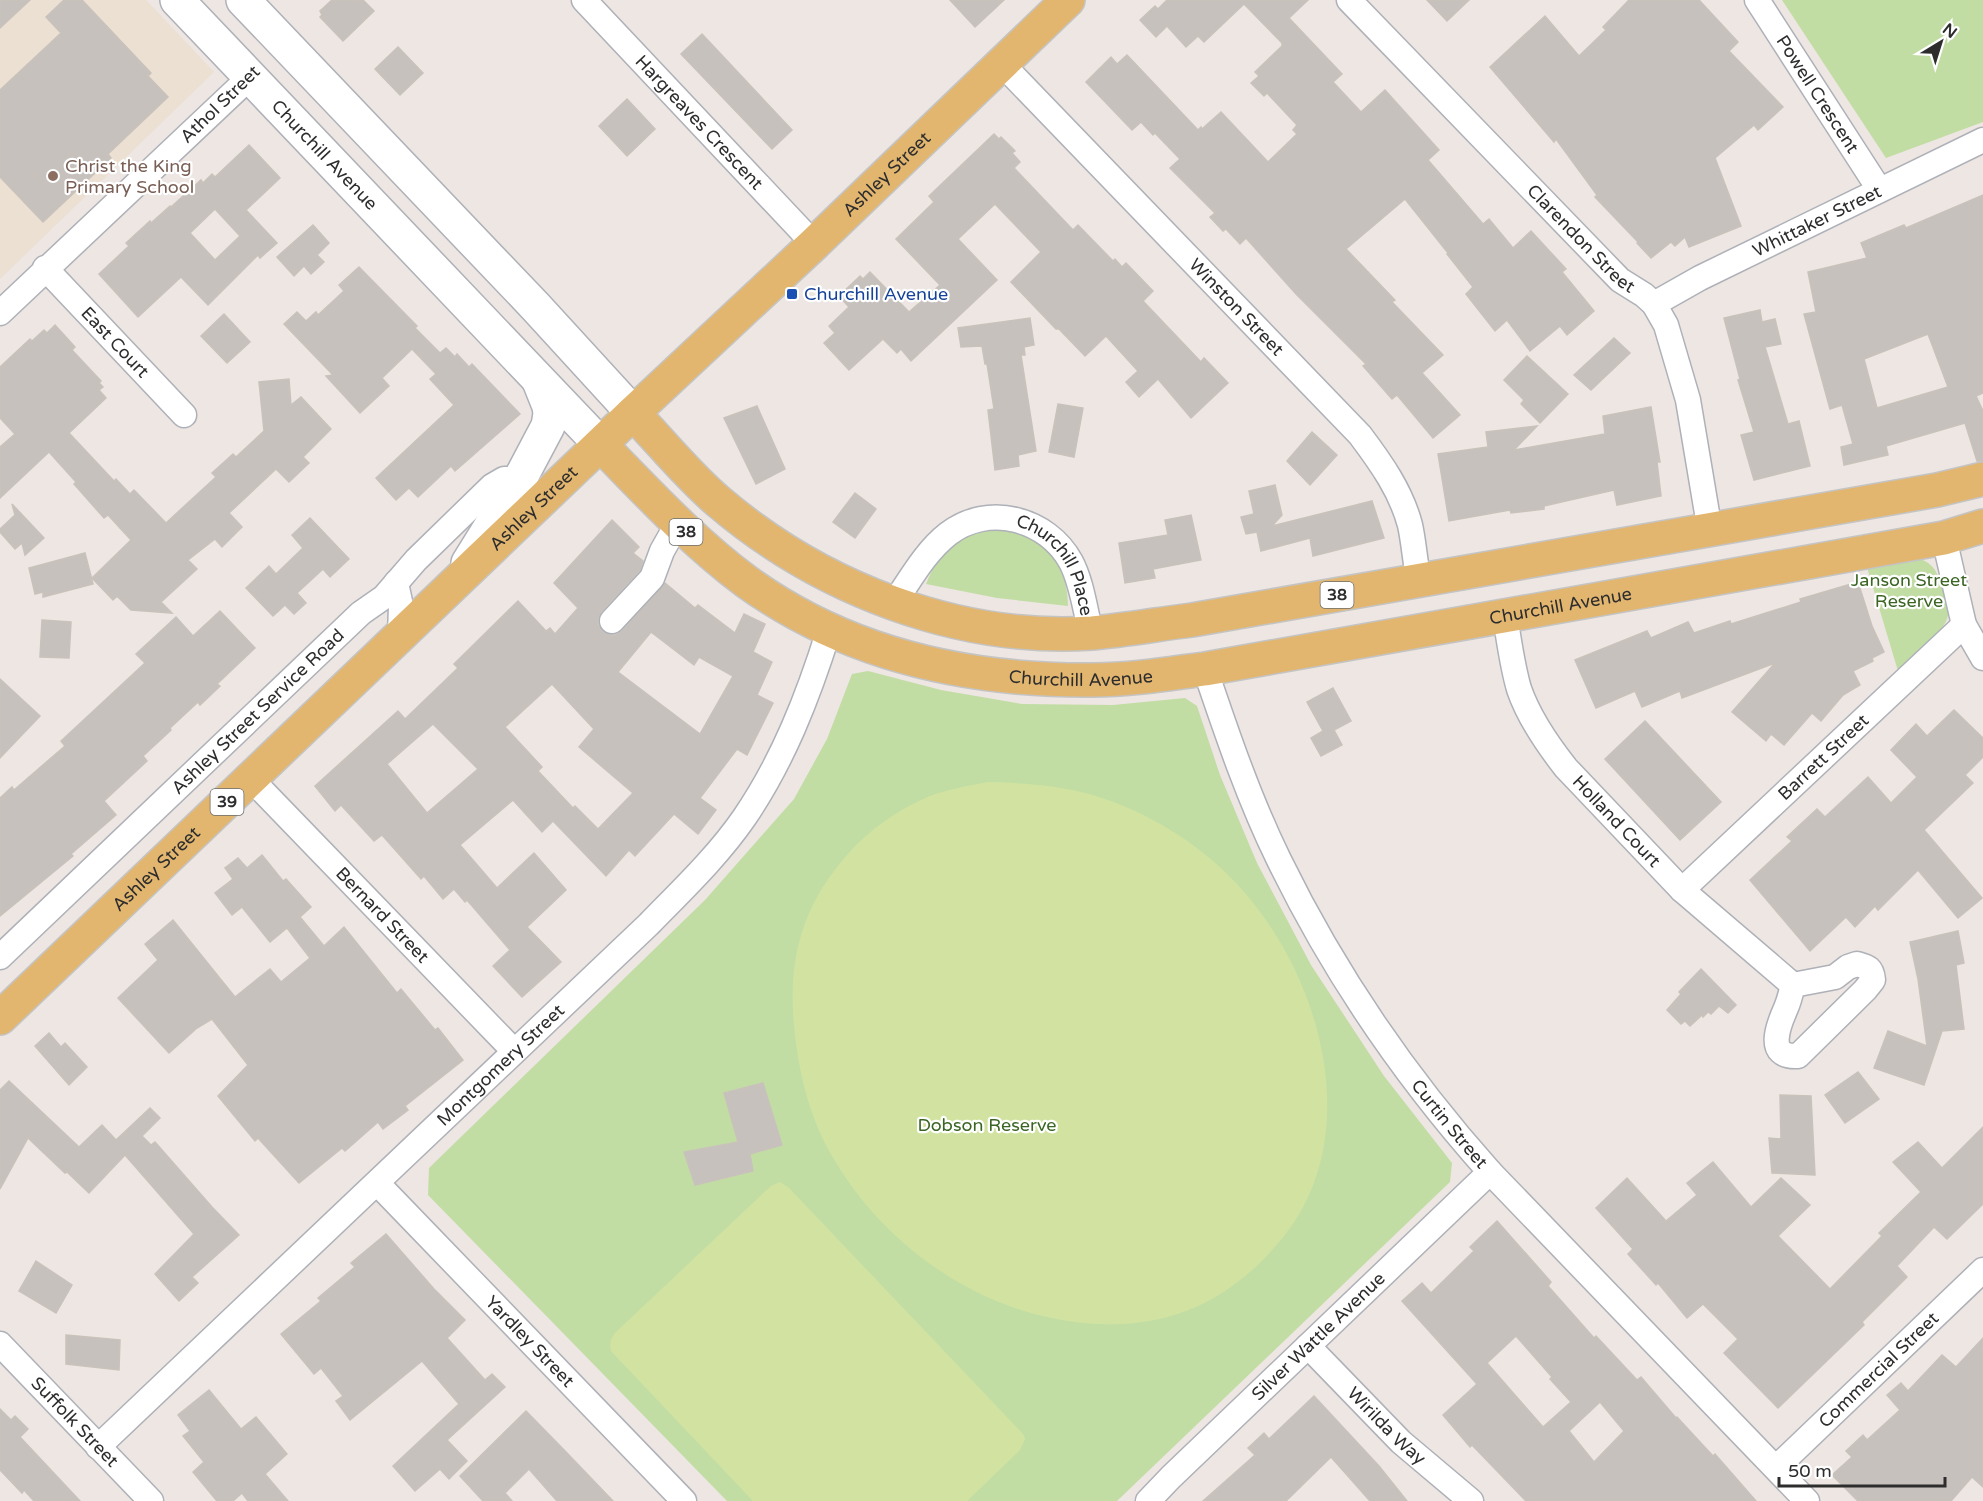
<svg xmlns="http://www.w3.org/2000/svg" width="1983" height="1501" viewBox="0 0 1983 1501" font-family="'Varela Round',sans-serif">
  <rect width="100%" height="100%" fill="#ede6e2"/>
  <polygon fill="#ece0d3" points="0,0 146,0 214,72 0,279"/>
  <g fill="#c1dda4">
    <polygon points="1782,0 1983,0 1983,122 1886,158"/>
    <path d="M999,530C1044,535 1067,561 1068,606L997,598L926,584C940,548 960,533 999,530Z"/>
    <path d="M1915,557C1932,562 1937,570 1942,587C1944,596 1948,605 1948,615C1946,632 1911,658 1898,671L1866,564Z"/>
    <polygon points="868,671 941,690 1022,704 1113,705 1185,698 1197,706 1220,775 1257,863 1311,965 1384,1076 1452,1163 1450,1182 1117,1501 727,1501 428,1195 429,1168 705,900 794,799 827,739 852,674"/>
  </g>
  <g fill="#d2e3a1">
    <path d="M988,782C1021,783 1056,785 1089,794C1131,806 1175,829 1208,857C1311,940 1374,1123 1284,1236C1232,1301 1168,1331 1084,1323C979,1313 884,1246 832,1156C812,1122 801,1082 796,1043C786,970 797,911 848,854C870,829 899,809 930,796C949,789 968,786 988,782Z"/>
    <path d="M780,1182L789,1188L1023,1434L1025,1439L1020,1450L967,1501H753L611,1351C609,1343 611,1338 616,1332L771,1186Z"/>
  </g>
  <g fill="#c6c1bd" stroke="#c9c2bb" stroke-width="1.5" fill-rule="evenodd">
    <polygon points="0,0 30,0 0,28"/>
    <polygon points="64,0 82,0 151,73 148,76 168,97 108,154 111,158 43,222 0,177 0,90 61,33 46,17"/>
    <polygon points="332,0 363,0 374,11 343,41 320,17 322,15 320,11"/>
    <polygon points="950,0 1004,0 975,27"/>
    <polygon points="1167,0 1308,0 1289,18 1342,74 1333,82 1361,112 1385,90 1439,150 1428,160 1483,224 1489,219 1513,248 1531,231 1566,269 1562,272 1594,311 1567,335 1560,326 1530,351 1507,320 1495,331 1466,294 1473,287 1447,254 1448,253 1405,199 1346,249 1395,300 1392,302 1443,355 1422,373 1460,415 1433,438 1397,395 1392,399 1363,366 1366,364 1296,294 1246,238 1240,244 1226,229 1223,231 1210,217 1215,213 1170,168 1180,159 1155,133 1153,135 1141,122 1132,130 1086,82 1111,57 1117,64 1127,55 1198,130 1201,127 1202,129 1221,112 1268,162 1297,134 1293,130 1297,125 1267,93 1264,96 1251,83 1259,76 1255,72 1282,46 1282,43 1244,4 1204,42 1198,36 1186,47 1167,26 1156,37 1140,20 1155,6 1158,9"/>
    <polygon points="1427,0 1469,0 1447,21"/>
    <polygon points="1629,0 1699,0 1738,42 1729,51 1783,107 1758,130 1754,125 1715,158 1741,226 1689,247 1685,237 1675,246 1671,242 1651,258 1637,243 1638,242 1595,197 1597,195 1556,139 1554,142 1490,67 1545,16 1579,56 1606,30 1603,27"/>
    <polygon points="702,34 792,130 772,149 681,54"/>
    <polygon points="398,47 423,73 400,95 375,69"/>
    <polygon points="627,99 655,129 627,156 599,126"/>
    <polygon points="994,134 999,139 1001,137 1015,151 1012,153 1020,162 1014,168 1073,230 1078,225 1113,261 1115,259 1122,267 1126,263 1153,291 1143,301 1201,362 1204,358 1228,383 1191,418 1158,379 1139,397 1126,382 1138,371 1106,336 1085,356 1059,329 1056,329 1011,282 1041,252 995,204 958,239 997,280 911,361 901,349 897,353 883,339 849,370 824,343 835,333 829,326 849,307 839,296 860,276 863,279 870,272 909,312 940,285 896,239 934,202 929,196"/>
    <path d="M249,145L280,178L246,210L277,243L260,258L258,255L208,305L181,277L138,317L99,274L129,246L126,243L150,221L151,223L170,206L171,207L201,180L203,183L212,174L215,177ZM215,209L240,236L215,260L190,233Z"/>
    <path d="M1983,195V393L1976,396L1983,411V461H1977L1965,423L1886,446L1888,455L1844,465L1841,447L1853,444L1842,405L1830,409L1804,314L1816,312L1808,272L1867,258L1861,243L1904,225L1906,228ZM1928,334L1948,387L1877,408L1864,359Z"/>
    <polygon points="313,225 329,243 317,255 324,262 311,274 304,266 294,276 277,257"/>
    <polygon points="359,267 417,326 415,328 440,353 446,348 455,357 457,354 469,367 472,364 520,414 455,471 451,466 418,497 409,488 396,500 376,478 454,405 430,379 436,374 412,349 382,378 389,386 360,413 326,376 333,375 284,324 297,312 306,321 316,312 318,315 344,291 339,285"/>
    <polygon points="1760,310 1762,322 1775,319 1781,344 1765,347 1788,424 1799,421 1810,466 1754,480 1741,435 1754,432 1738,380 1740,379 1724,318"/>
    <polygon points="224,314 250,342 227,363 201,336"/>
    <polygon points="1030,318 1034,345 1024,347 1025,355 1021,355 1036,451 1018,455 1019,466 995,470 988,410 994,409 987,364 985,364 982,346 961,347 958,328"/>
    <polygon points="55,325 75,347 72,350 101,381 99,383 103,387 99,390 106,398 69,433 114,481 116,479 130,494 134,490 166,523 216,477 212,473 233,454 236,457 264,431 259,382 289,379 291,405 301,397 331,429 303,457 309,463 289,482 276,469 229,513 242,527 222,547 215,539 188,560 197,569 161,602 172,613 131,610 118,597 116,597 113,600 92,578 131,540 108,515 104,518 74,484 76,482 49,452 0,498 0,447 15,434 0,418 0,367 30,339 32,341 44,330 47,333"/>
    <polygon points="1614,338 1630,353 1591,390 1574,375"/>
    <polygon points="1527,356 1568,394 1540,423 1521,404 1524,400 1504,380"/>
    <polygon points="1058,404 1083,408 1074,457 1049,452"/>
    <polygon points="757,406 785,469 756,484 724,418"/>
    <polygon points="1651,407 1660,462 1657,462 1661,496 1617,505 1614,490 1544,506 1544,509 1511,513 1510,510 1449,521 1438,454 1488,447 1486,432 1537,426 1514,450 1605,434 1603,416"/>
    <polygon points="1312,432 1337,455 1310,485 1287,461"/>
    <polygon points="1275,485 1282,515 1272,526 1372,501 1384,538 1313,556 1310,538 1261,551 1257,532 1246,534 1241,517 1254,514 1249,491"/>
    <polygon points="855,493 876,509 855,538 833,522"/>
    <polygon points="12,504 44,538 25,555 22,543 15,549 0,532 0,529 15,515"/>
    <polygon points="1191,515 1201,560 1153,569 1155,578 1125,583 1119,543 1168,535 1165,520"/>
    <polygon points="310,518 349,559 330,577 323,569 297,593 306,603 294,614 285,605 273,616 246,588 269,566 276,574 303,548 292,535"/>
    <path d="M612,520L639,547L633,553L643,561L640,570L601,612L598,618V625L602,631L609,635H616L622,631L665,583L695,608L698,605L735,633L744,614L765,624L753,652L772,662L757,695L773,703L747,755L737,749L700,798L716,810L698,834L674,814L635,856L629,850L606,876L553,821L542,832L513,800L460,845L497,888L534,853L566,890L527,927L561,962L522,997L493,966L510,950L467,900L465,902L454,889L443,899L424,876L421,879L382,835L374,841L341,805L335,811L315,786L398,711L405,719L458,668L454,664L518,601L546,631L550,628L555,634L578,608L554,583ZM651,632L694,665L699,657L733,676L700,734L618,672ZM552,684L594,729L579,747L633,793L598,829L575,806L573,808L538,771L542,767L505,727ZM433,724L478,769L427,813L387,764Z"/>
    <polygon points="85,553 93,584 43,597 43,592 35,594 29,568"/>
    <polygon points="1858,582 1872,626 1884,652 1872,658 1873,661 1853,671 1860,685 1843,695 1821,721 1812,713 1784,745 1771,734 1766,741 1732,712 1775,663 1682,698 1680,691 1642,707 1635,691 1596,708 1575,660 1647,631 1651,638 1688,622 1694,633 1730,621 1731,624 1801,602 1800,599"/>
    <polygon points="220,611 255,648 217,684 220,686 200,705 198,702 170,728 171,730 143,756 147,761 104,801 116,815 71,854 73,856 0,916 0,798 12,787 14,790 65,746 61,741 145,663 136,654 176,617 193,636"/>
    <polygon points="42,620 71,622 69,658 40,657"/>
    <polygon points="0,679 40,716 0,758"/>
    <polygon points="1333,688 1351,721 1334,730 1342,745 1321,756 1311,738 1323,731 1307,702"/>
    <polygon points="1954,710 1983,738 1983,757 1965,775 1973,783 1924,830 1982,898 1958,918 1918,870 1878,910 1875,906 1855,927 1846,917 1810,951 1750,880 1792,841 1787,837 1817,809 1825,817 1868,777 1891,803 1917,777 1891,750 1916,724 1927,736"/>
    <polygon points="1645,721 1721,802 1680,840 1605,759"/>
    <polygon points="262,855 283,881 286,879 311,907 300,917 324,946 344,927 397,993 401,989 435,1030 438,1028 463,1060 405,1106 408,1110 383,1129 378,1122 345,1151 342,1148 299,1183 258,1138 255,1141 218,1096 248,1065 212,1019 197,1028 169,1053 118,998 158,960 145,944 173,920 235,997 270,969 281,982 310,958 287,928 270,942 242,907 232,915 215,893 233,879 225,868 238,858 247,868"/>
    <polygon points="1958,931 1964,963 1956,965 1964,1029 1942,1031 1924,1085 1874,1068 1888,1031 1927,1046 1918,979 1910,942"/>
    <polygon points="1701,969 1736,1005 1728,1013 1719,1006 1711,1014 1708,1012 1703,1017 1702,1015 1690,1026 1685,1021 1681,1024 1667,1010 1681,994 1679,992"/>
    <polygon points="49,1033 61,1047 65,1043 87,1067 69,1085 35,1046"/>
    <polygon points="1858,1072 1879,1099 1845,1123 1825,1095"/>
    <polygon points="9,1081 79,1147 102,1125 116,1140 150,1108 160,1118 142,1136 151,1145 155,1142 212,1207 239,1235 192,1277 198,1283 179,1301 155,1274 194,1234 125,1155 89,1193 67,1172 65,1173 28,1138 0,1189 0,1090"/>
    <polygon points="763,1083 782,1145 750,1154 753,1171 695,1185 684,1152 738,1142 724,1093"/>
    <polygon points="1780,1095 1811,1096 1815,1175 1772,1173 1769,1138 1781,1139"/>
    <polygon points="1983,1127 1983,1204 1947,1239 1934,1227 1897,1266 1907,1277 1862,1322 1864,1325 1778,1408 1724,1353 1738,1339 1703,1304 1687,1318 1658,1283 1656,1285 1628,1254 1633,1249 1596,1208 1627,1178 1666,1221 1697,1195 1687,1183 1713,1162 1751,1207 1781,1178 1810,1205 1778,1236 1830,1289 1882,1236 1879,1233 1921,1192 1893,1162 1918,1142 1942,1168"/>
    <path d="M1497,1221L1551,1282L1548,1286L1594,1338L1596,1336L1637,1380L1641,1377L1676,1418L1677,1417L1713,1456L1715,1454L1756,1501H1526L1472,1445L1470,1447L1443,1415L1477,1384L1402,1301L1422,1283L1431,1293L1474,1251L1470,1247ZM1516,1336L1552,1377L1550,1379L1571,1402L1543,1427L1487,1363ZM1600,1402L1624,1431L1594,1462L1569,1431Z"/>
    <polygon points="386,1234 434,1289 465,1320 447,1338 485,1380 492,1374 505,1387 447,1440 467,1461 449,1479 440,1469 415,1491 393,1466 459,1404 422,1361 350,1420 336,1401 343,1396 321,1368 314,1374 281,1334 321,1301 318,1298 355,1267 351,1263"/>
    <polygon points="36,1261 72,1285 56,1313 19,1291"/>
    <polygon points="66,1335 120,1340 119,1370 66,1364"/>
    <polygon points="1983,1338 1983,1487 1972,1477 1951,1501 1858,1501 1832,1475 1852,1457 1846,1451 1863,1435 1867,1440 1900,1410 1887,1395 1901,1383 1908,1391 1942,1355 1956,1367"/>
    <polygon points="209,1390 241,1429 256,1417 287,1454 265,1474 288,1501 248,1501 242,1493 233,1501 217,1501 193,1472 204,1462 183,1436 190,1431 178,1415"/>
    <polygon points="1314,1396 1379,1466 1407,1501 1370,1501 1331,1457 1286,1501 1203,1501 1255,1455 1248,1448 1264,1433 1269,1439"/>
    <polygon points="0,1409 11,1420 15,1416 28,1429 20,1437 80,1501 34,1501 24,1490 22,1493 0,1470"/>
    <polygon points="526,1411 567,1453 613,1501 557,1501 529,1469 505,1493 512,1501 483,1501 460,1476"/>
  </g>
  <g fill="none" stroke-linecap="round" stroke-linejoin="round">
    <defs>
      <g id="street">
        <path id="s1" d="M584,0L814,244"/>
        <path id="s2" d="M1349,0L1620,280L1644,295L1654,304L1666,325L1688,400L1710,531"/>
        <path id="s3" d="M1757,0L1879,189"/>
        <path id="s4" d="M1001,63L1360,435C1381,463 1401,491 1410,525C1414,543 1415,563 1419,581"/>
        <path id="s5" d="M45,268L184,415"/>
        <path id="s6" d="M1654,304L1700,278L1983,140"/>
        <polyline points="0,313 250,77"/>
        <polyline points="1944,538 1964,625 1983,658"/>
        <polyline points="396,583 401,606 400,636"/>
        <path id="s7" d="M894,603C910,580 925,552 948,534C988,503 1047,518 1071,562C1082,583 1085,610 1091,633"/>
        <path id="s8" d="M1505,616C1509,640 1512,665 1519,689C1529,718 1547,744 1566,768L1682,890L1793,985"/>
        <polyline points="612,621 652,578 662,551 671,535 680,527"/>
        <path id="s9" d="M1205,669C1227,734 1249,799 1279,860C1335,975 1405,1077 1490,1172L1807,1501"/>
        <path id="s10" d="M251,779L514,1051"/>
        <path id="s11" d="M1682,890L1964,625"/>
        <path id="s12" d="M0,957L361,613L384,597L416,560L492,486L504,479H520"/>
        <path d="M1857,964C1868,967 1872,968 1873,980L1865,990L1798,1056C1765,1058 1778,1026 1786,1008C1789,1001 1791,993 1793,985L1835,977L1848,967Z"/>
        <path id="s13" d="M377,1183L684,1501"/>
        <path id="s14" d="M0,1344L151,1501"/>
        <path id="s15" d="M1308,1346L1401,1442L1471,1501"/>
        <path id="s16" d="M98,1447L649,924C682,890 717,857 744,818C783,761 808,697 829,630"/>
        <path id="s17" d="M1776,1468L1983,1270"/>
        <path id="s18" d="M1148,1501L1171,1477L1490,1172"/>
      </g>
      <g id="secondary">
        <path id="s19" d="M177,0L601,445"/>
        <polyline points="243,0 535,306 633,413"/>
        <polyline points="468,563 520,479 548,426 550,414 549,406 539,381"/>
      </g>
      <g id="primary">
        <path d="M633,413C661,442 689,477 719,502C820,588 958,642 1092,633C1125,630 1159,624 1192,620L1937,490L1983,479"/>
        <path id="s20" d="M601,445C648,493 693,542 747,582C848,655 969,681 1092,680C1130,680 1168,674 1205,669L1944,538L1983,526"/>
        <path id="s21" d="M0,1018L633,413L814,244L1068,0"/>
      </g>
    </defs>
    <use href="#street" stroke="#aeb1b8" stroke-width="27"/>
    <use href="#secondary" stroke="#aeb1b8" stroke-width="36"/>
    <use href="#primary" stroke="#c4c4c4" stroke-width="36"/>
    <use href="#street" stroke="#fff" stroke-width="24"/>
    <use href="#secondary" stroke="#fff" stroke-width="33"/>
    <use href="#primary" stroke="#e3b670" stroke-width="33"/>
  </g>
  <circle fill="#8d6e63" stroke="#fff" stroke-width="2" cx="53" cy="176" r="6"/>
  <rect fill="#1a4fb4" stroke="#fff" stroke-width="2" x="786" y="288" width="12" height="12" rx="3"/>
  <g text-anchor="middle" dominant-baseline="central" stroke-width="4.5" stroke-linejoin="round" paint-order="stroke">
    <g fill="#fff" stroke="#6c6c6c" stroke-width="1.5">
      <rect x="669.5" y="519" width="33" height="26" rx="4.5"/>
      <rect x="1320.5" y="582" width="33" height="26" rx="4.5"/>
      <rect x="210.5" y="789" width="33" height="26" rx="4.5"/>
    </g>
    <g font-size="16" font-weight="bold" fill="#2d2d2d">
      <text x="686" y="532">38</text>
      <text x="1337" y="595">38</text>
      <text x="227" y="802">39</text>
    </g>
    <g font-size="18" fill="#2d2d2d" stroke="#fff">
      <text stroke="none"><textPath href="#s3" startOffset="112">Powell Crescent</textPath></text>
      <text transform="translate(220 104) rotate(-44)">Athol Street</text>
      <text stroke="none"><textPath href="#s1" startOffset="168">Hargreaves Crescent</textPath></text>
      <text stroke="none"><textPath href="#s19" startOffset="214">Churchill Avenue</textPath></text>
      <text stroke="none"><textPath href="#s21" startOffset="1224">Ashley Street</textPath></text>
      <text stroke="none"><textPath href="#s6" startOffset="183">Whittaker Street</textPath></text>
      <text stroke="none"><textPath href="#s2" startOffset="333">Clarendon Street</textPath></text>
      <text stroke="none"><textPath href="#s4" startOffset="339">Winston Street</textPath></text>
      <text stroke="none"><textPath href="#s5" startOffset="102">East Court</textPath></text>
      <text stroke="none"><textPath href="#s21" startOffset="738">Ashley Street</textPath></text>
      <text stroke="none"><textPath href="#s7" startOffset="224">Churchill Place</textPath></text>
      <text stroke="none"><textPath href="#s20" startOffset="1040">Churchill Avenue</textPath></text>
      <text stroke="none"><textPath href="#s20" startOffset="554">Churchill Avenue</textPath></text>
      <text stroke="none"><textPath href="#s12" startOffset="356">Ashley Street Service Road</textPath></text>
      <text stroke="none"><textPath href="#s11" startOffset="194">Barrett Street</textPath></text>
      <text stroke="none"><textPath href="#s8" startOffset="240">Holland Court</textPath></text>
      <text stroke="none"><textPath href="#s21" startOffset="216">Ashley Street</textPath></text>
      <text stroke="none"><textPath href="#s10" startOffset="189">Bernard Street</textPath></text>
      <text stroke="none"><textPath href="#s16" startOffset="555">Montgomery Street</textPath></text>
      <text stroke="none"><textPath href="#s9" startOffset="520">Curtin Street</textPath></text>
      <text stroke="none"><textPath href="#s18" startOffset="237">Silver Wattle Avenue</textPath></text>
      <text stroke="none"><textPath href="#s13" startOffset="220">Yardley Street</textPath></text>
      <text stroke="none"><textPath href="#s17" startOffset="142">Commercial Street</textPath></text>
      <text stroke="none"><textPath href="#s14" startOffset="108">Suffolk Street</textPath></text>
      <text stroke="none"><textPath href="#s15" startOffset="112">Wirilda Way</textPath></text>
    </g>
    <g font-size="18" fill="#785e54" stroke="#fff" text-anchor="start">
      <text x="65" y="166">Christ the King<tspan x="65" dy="21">Primary School</tspan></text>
    </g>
    <g font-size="18" fill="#164399" stroke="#fff" text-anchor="start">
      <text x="804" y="294">Churchill Avenue</text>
    </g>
    <g font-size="18" fill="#3b6523" stroke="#fff">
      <text x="1909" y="580">Janson Street<tspan x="1909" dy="21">Reserve</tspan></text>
      <text x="987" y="1125">Dobson Reserve</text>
    </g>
  </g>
  <g transform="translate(1941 42) rotate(38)" stroke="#ffffff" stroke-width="4.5" paint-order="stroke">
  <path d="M0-4.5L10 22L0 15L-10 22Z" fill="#2d2d2d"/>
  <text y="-9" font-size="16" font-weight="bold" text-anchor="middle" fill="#2d2d2d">N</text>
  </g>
  <path d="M1779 1477v9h166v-9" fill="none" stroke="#2d2d2d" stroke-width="3"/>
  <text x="1788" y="1477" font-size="18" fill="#2d2d2d" stroke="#ffffff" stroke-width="4.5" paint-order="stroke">50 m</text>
</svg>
